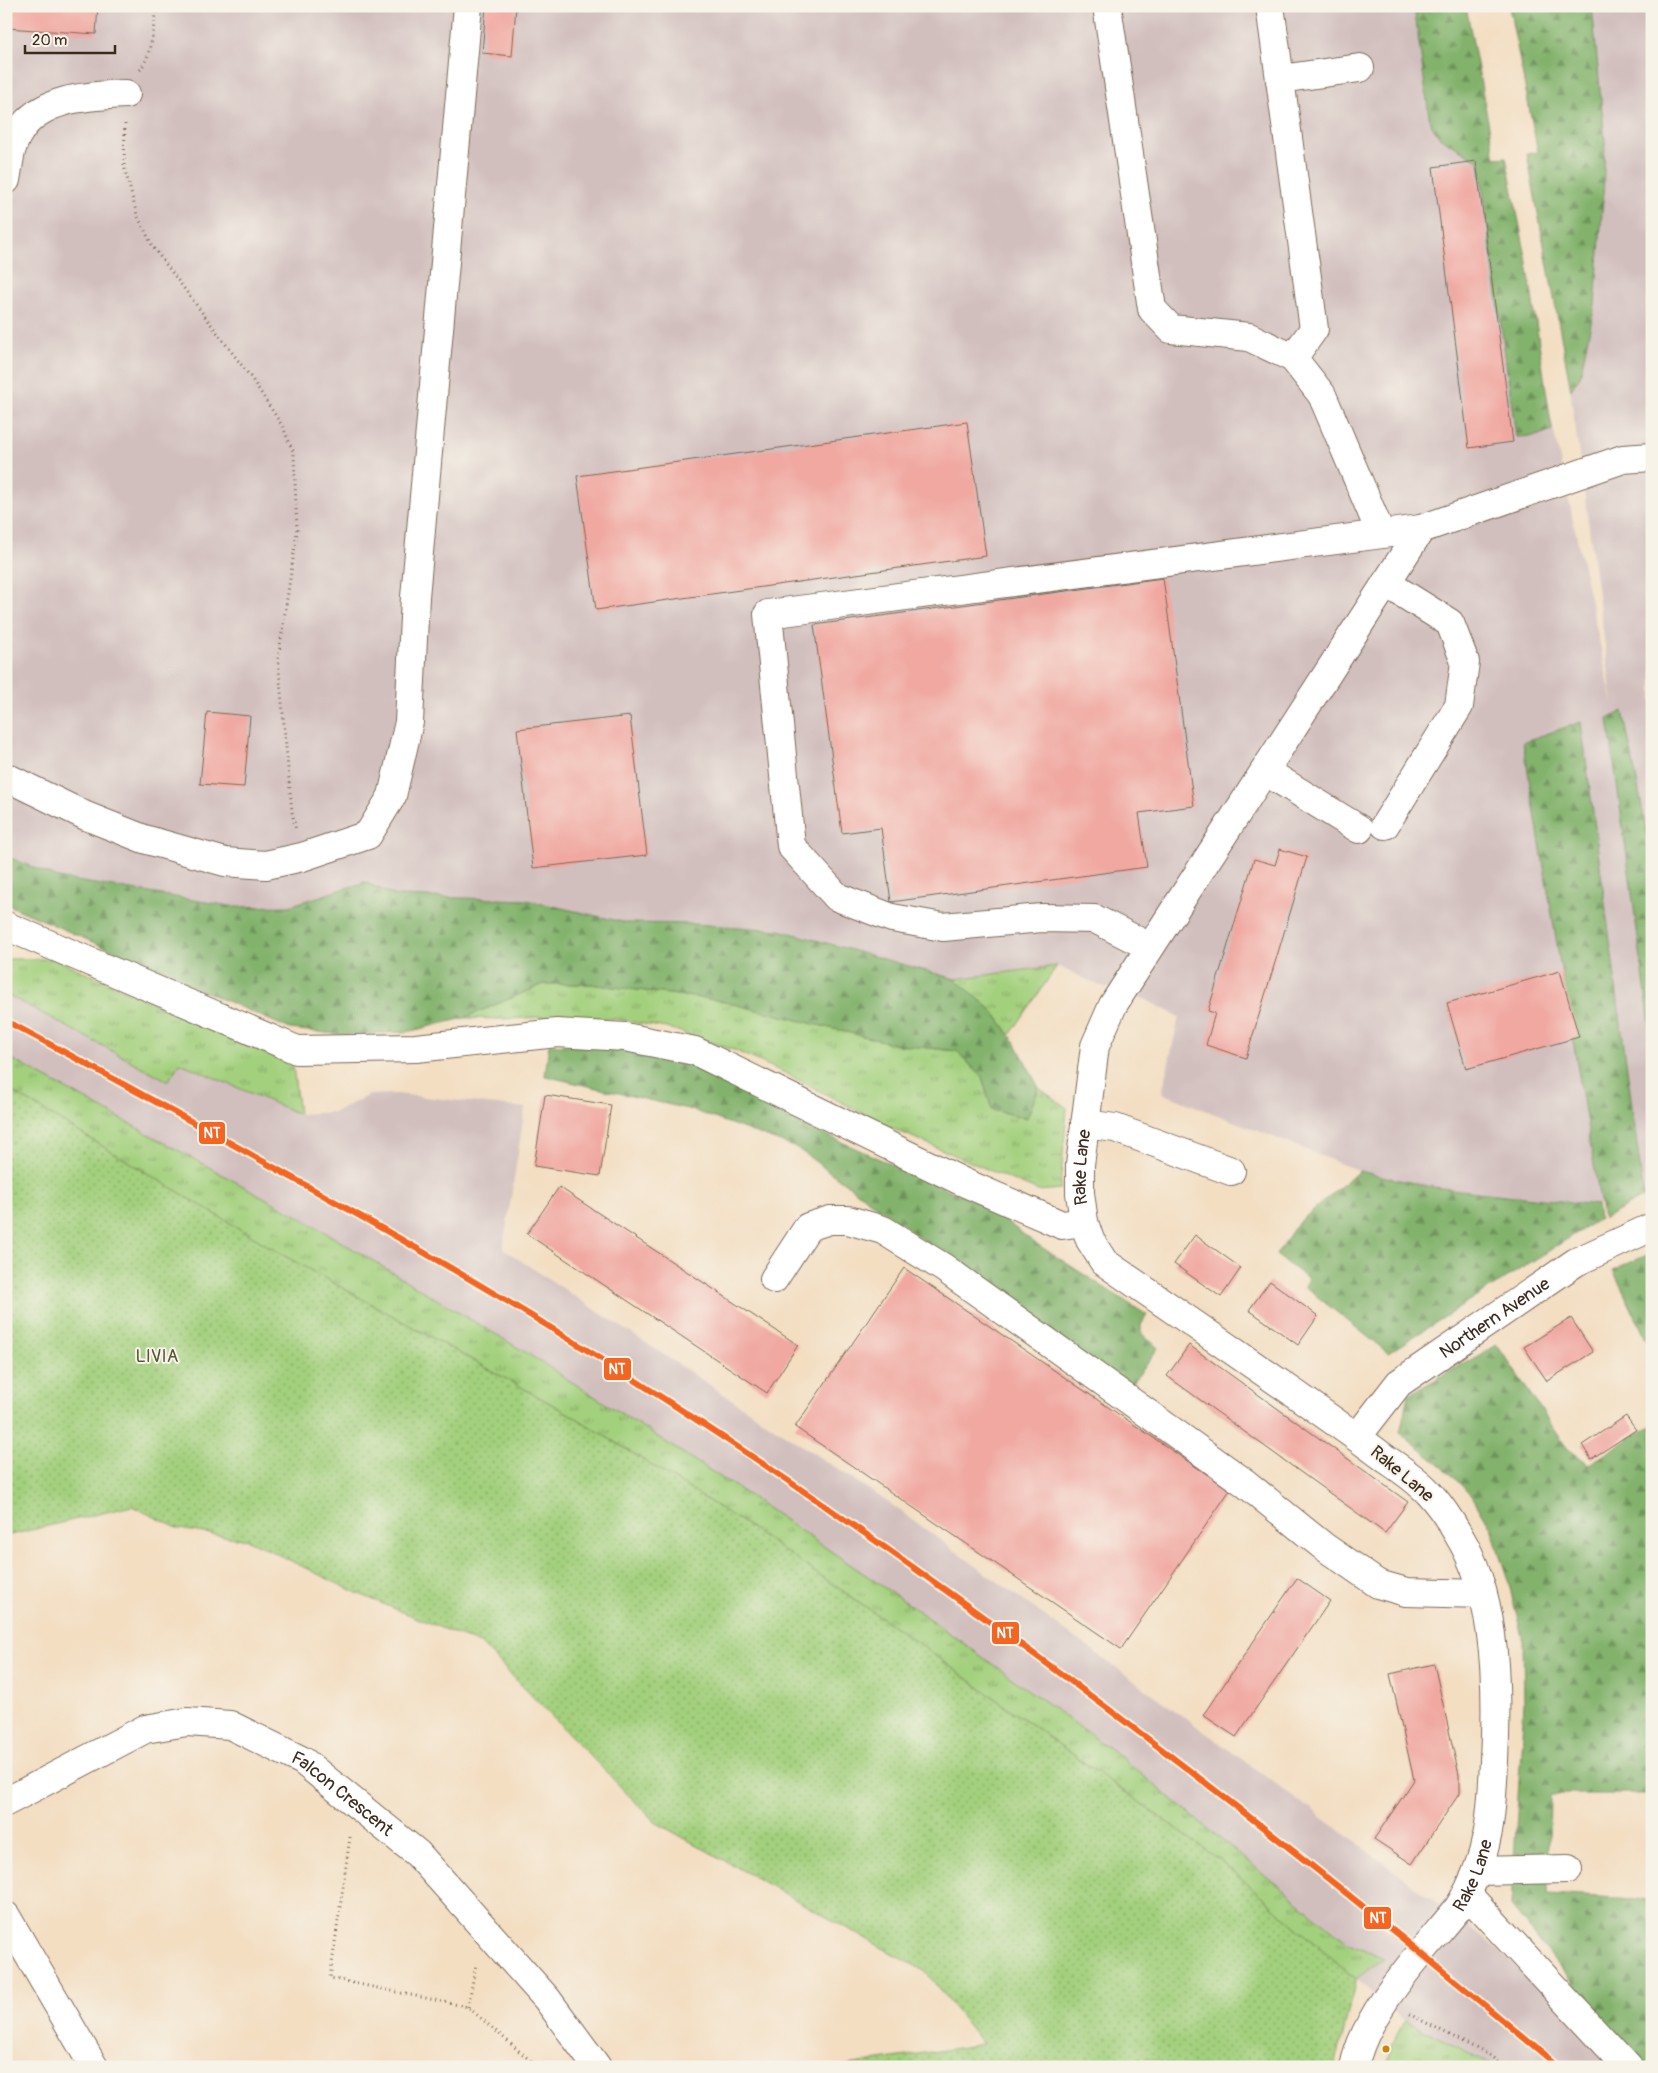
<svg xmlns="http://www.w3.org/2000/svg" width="1658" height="2073" viewBox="0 0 1658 2073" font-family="Pangolin,sans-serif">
  <defs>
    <pattern id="grass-tufts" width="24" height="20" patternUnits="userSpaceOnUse" patternTransform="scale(1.25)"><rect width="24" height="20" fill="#a3d07d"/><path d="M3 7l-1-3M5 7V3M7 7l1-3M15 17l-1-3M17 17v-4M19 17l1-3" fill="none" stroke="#86a966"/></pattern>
    <pattern id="forest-firs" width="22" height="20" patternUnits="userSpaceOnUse" patternTransform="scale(1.25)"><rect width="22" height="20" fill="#82b26c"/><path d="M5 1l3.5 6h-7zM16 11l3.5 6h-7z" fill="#6c9158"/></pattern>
    <pattern id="park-dots" width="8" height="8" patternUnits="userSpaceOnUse" patternTransform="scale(1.25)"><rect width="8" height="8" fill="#a3d07d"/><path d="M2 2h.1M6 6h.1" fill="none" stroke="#86a966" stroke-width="1.8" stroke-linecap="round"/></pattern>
  </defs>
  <rect width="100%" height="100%" fill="#f7f3e8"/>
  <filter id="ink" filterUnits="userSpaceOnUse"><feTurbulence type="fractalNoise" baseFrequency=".02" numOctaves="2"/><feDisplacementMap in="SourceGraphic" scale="10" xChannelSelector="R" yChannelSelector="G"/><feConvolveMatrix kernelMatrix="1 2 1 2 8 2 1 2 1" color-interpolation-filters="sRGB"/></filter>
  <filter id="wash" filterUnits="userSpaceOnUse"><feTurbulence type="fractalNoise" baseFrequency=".0096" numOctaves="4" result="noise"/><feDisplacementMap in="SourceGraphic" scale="20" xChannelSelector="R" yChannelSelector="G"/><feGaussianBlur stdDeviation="1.12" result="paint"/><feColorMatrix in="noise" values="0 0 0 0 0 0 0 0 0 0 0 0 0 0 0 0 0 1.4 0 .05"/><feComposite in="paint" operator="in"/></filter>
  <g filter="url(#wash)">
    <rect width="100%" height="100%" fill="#f3dec2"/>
    <g fill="#d1bfbe">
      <polygon points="6,6 1466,6 1495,158 1613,705 1538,152 1508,6 1652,6 1652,1194 1644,1197 1597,1205 1432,1187 1359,1171 1162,1093 1179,1017 1145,999 1099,985 1057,966 955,979 780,930 694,924 627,923 527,900 396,896 365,882 289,906 236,907 58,878 6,856"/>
      <polygon points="6,959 293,1066 299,1114 334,1112 369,1095 397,1094 525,1108 503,1249 892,1505 1360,1845 1495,1947 1631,2067 1493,2067 1486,2061 1404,2021 1221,1861 6,1087"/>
    </g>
    <g fill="url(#grass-tufts)" stroke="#6f7d4e">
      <polygon points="6,959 55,959 293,1066 299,1114 180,1063 168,1081 6,994"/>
      <polygon points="1057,966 1010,1035 993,1011 955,979"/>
      <polygon points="544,984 590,984 717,1000 899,1045 957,1051 982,1077 992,1110 1026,1118 1039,1088 1067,1108 1060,1189 1038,1191 889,1127 785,1073 734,1050 672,1029 615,1019 565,1016 502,1019 464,1018"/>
      <polygon points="6,1056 298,1216 530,1355 745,1493 910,1605 1113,1751 1347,1942 1383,1958 1356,1979 1221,1861 898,1629 742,1522 573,1416 283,1255 6,1088"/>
      <polygon points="1404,2021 1486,2061 1493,2067 1386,2067 1394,2041"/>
    </g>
    <g fill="url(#forest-firs)" stroke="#5e6e45">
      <polygon points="1414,6 1466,6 1495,158 1506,157 1527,262 1552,430 1536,436 1516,437 1479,161 1439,137 1430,123"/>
      <polygon points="1509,6 1592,6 1605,142 1603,199 1595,304 1580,376 1571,390 1527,154 1538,152"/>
      <polygon points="1623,711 1652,858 1652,1039 1608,719"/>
      <polygon points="1581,722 1644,1197 1603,1219 1523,742"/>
      <polygon points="6,856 58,878 236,907 289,906 365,882 396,896 527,900 627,923 694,924 780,930 955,979 993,1011 1015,1042 1039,1088 1027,1118 992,1110 982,1077 957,1051 899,1045 717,1000 590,984 544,984 464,1018 407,1032 343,1035 290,1029 6,904"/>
      <polygon points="549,1044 630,1049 693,1064 790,1119 987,1207 1035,1243 1147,1315 1141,1325 1141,1332 1158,1348 1128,1390 797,1148 692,1110 545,1076"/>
      <polygon points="1359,1171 1432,1187 1597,1205 1599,1219 1388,1353 1304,1286 1308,1279 1276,1255 1297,1224"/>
      <polygon points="1652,1253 1652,1351 1613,1270"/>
      <polygon points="1497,1345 1567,1448 1589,1464 1652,1425 1652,1794 1550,1794 1548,1894 1652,1900 1652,2067 1640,2067 1511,1906 1524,1703 1523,1641 1508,1580 1491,1528 1474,1499 1450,1473 1400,1433 1408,1395"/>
    </g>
    <polygon fill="url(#park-dots)" stroke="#6f7d4e" points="6,1088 283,1255 573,1416 742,1522 898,1629 1221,1861 1356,1979 1335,2067 1183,2067 1140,2057 1137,2067 835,2067 983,2044 926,1972 655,1822 482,1645 357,1593 248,1540 179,1529 132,1506 6,1536"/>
    <g id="blocks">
      <g fill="#f0a8a1">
        <polygon points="6,6 98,6 96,34 6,28"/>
        <polygon points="486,6 516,6 512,56 482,53"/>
        <polygon points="1476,161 1513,442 1469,448 1433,167"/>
        <polygon points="967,422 986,556 596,610 577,476"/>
        <polygon points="1163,578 1194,806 1139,813 1147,867 891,902 881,828 842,833 814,625"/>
        <polygon points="207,712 250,716 244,787 200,784"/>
        <polygon points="630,716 647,855 533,868 517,729"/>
        <polygon points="1280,849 1307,857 1246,1058 1206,1045 1215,1013 1208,1011 1254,859 1275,865"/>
        <polygon points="1560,971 1579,1037 1466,1069 1447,1003"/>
        <polygon points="545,1095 611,1105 600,1176 534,1166"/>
        <polygon points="559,1187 798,1345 767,1393 527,1234"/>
        <polygon points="1195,1235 1241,1268 1221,1297 1174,1264"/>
        <polygon points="904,1268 1230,1490 1121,1649 795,1427"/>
        <polygon points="1270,1281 1318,1316 1298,1345 1249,1310"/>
        <polygon points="1571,1318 1593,1352 1547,1381 1524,1347"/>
        <polygon points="1189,1345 1408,1502 1385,1533 1167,1376"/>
        <polygon points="1626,1416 1636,1430 1591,1459 1582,1445"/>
        <polygon points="1297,1578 1330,1601 1236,1737 1203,1715"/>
        <polygon points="1434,1664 1459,1775 1459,1794 1412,1864 1374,1839 1414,1780 1390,1674"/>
      </g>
    </g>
  </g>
  <g filter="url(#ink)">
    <use href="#blocks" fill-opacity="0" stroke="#7b6957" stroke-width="1"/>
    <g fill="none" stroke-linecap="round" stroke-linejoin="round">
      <defs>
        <g id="minor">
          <polyline points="1107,6 1152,309 1171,329 1249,337 1293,358 1322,395 1381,534"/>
          <polyline points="1270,6 1314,329 1293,358"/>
          <polyline points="1280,79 1360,68"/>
          <path d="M6,180C9,164 10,145 20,131C41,97 90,96 126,94"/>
          <polyline points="1265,771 1359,829"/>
          <polyline points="6,777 86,816 144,839 225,862 266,865 302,857 368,835 392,796 409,722 415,597 468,6"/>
          <polyline points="1385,825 1459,706 1465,662 1450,623 1386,583"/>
          <polyline points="6,926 297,1050 416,1048 557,1033 625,1037 695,1051 963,1182 1062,1225 1084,1222"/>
          <polyline points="1150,947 1095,919 1042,918 943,927 892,918 837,897 791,846 768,614 1421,529"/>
          <polyline points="1085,1124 1115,1128 1231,1171"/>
          <polyline points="774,1279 808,1227 830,1220 848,1220 883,1230 944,1268 1245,1483 1323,1546 1378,1584 1406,1592 1482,1594"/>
          <path id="s1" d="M1357,1437L1399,1383L1576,1262L1652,1227"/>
          <path id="s2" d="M6,1802L145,1729L187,1722L230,1725L303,1761L418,1854L547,1999L597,2067"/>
          <polyline points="1477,1871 1568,1869"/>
          <polyline points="1467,1894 1628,2067"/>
          <polyline points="6,1916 94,2067"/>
          <path id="s3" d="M1354,2067C1366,2009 1422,1953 1459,1907C1494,1851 1492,1801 1495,1737C1497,1672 1494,1592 1458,1534C1450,1520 1440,1505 1429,1493C1417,1480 1401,1469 1386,1459C1356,1436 1325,1415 1294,1393C1231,1349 1167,1306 1104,1262L1090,1240L1084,1222L1080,1193V1165L1095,1046L1113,1005L1421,529L1623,459L1652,457"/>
        </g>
      </defs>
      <use href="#minor" stroke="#7b6957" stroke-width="30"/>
      <g stroke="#7b6957" stroke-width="3" stroke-dasharray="1 4" stroke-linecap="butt">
        <path d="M140,70C153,53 153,27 156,6"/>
        <polyline points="125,124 124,166 137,215 153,247 252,379 283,427 294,454 297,532 278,659 292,812 296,830"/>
        <polyline points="350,1837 330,1978 468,2007 532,2062 531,2067"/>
        <polyline points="468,2007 476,1964"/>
        <polyline points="1409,2014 1491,2056 1503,2067"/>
        <polyline points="532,2062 557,2067"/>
      </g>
      <use href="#minor" stroke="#fff" stroke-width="28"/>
      <defs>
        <path id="rail-1" d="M6,1021C73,1056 139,1093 205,1129C304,1184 403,1239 500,1297C651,1387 798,1485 941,1587C1154,1738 1358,1899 1559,2067"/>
      </defs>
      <use href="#rail-1" stroke="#f7f3e8" stroke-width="10"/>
      <use href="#rail-1" stroke="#f26522" stroke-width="6"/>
    </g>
  </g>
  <circle fill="#c88708" stroke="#f7f3e8" stroke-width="2" cx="1386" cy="2049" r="4.5"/>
  <g text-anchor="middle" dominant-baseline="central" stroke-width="4" stroke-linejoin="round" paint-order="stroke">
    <g font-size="18" fill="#3b2a1e" stroke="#f7f3e8">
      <text stroke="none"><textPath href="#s3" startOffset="1128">Rake Lane</textPath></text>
      <text stroke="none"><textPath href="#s1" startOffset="184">Northern Avenue</textPath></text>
      <text transform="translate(1402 1474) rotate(40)">Rake Lane</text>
      <text stroke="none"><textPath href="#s2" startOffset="375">Falcon Crescent</textPath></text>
      <text stroke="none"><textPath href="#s3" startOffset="228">Rake Lane</textPath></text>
    </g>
    <g font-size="18" fill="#555436" stroke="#f7f3e8">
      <text x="157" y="1356">LIVIA</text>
    </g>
  </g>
  <g stroke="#f7f3e8" stroke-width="2">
    <rect x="198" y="1121" width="28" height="24" rx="5" fill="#f26522"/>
    <rect x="603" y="1357" width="29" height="24" rx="5" fill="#f26522"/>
    <rect x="991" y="1621" width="29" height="24" rx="5" fill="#f26522"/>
    <rect x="1363" y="1906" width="29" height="24" rx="5" fill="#f26522"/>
  </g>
  <g font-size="14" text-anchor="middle" font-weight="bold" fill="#fff">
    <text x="212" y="1138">NT</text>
    <text x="617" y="1374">NT</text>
    <text x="1005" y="1638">NT</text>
    <text x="1378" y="1923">NT</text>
  </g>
  <rect width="1658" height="2073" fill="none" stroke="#f7f3e8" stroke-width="25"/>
  <path d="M25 45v8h90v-8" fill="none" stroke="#3b2a1e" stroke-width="2.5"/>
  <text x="32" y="45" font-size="15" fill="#3b2a1e" stroke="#f7f3e8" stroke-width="4" paint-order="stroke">20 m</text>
</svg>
